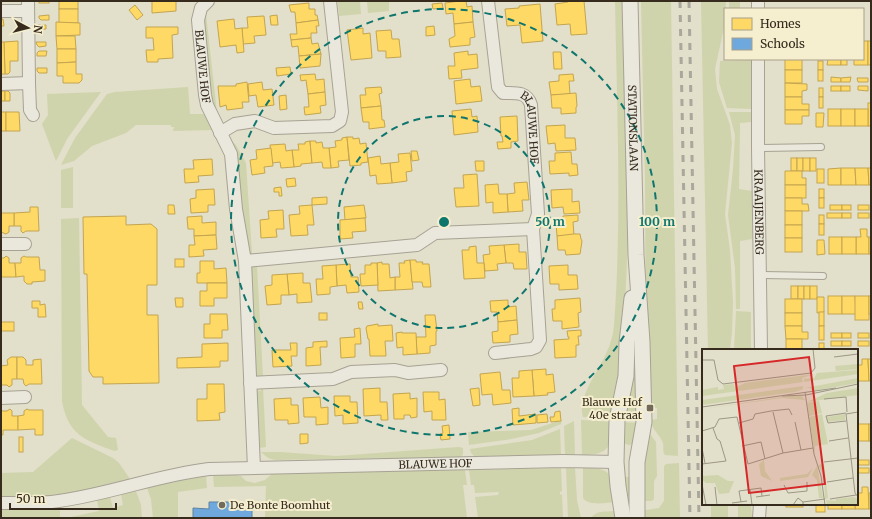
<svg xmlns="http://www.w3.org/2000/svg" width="872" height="519" viewBox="0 0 872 519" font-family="Merriweather,serif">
  <rect width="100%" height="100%" fill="#e2dfca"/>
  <g fill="#cfd4ac">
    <polygon points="338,1 360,1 361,14 339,16"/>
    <polygon points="367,1 389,1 389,11 368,13"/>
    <path d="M615,1H624L628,239L624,327L614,418L583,417C577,399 597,373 604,358C609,348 613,337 614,326C622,218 617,109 615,1Z"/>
    <path d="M641,1H671L678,456L665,455C662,451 664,448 663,443C660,434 652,431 651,420L657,419V408L651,407L646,393L645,180Z"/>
    <polygon points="701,1 726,1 725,23 715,69 717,89 730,125 732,143 725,214 730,250 733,302 732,333 730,350 708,350"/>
    <rect x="729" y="1" width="11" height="8"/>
    <polygon points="206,14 217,113 215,112 211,96 205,23 205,15"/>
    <polygon points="751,60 751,109 727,108 719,82 720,61"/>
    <polygon points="188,87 190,114 204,114 212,130 173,131 174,127 171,127 171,125 136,125 126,133 92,146 74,161 61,165 75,138 107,94 115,92"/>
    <polygon points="101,92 67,139 56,161 42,124 48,115 47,94"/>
    <polygon points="729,112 751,112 751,122 740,123 739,189 752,191 752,239 740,241 740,309 736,309 735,268 728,215 733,169 735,135"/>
    <polygon points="231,140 236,145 246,163 252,254 249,255"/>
    <polygon points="73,167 73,208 61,208 61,170"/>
    <path d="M79,218L82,405L108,437L116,438L118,450L115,451C86,441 68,435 62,401L61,219Z"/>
    <polygon points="257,266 263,377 256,377 251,267"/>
    <polygon points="736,311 751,312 751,350 734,350"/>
    <polygon points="635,342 640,419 622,419 631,344"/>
    <polygon points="261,388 263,388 266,447 259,448 256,390 261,391"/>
    <polygon points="562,420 561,424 539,433 511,439 469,445 468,432 531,430"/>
    <path d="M581,420L614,422C611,446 610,455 582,455Z"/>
    <polygon points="574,421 575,455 565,455 564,426"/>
    <polygon points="622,422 640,423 634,444 629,445 623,443"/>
    <polygon points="560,429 561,455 475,457 471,453 470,449 532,440"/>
    <polygon points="647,430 656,442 657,476 654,481 654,499 652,501 640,501"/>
    <polygon points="72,438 113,458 119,463 130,479 79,492 45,496 1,497 1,473 33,472"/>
    <polygon points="459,447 463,448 463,454 461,457 275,460 268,458 261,452 280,452 336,456"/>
    <polygon points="679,463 680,518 641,518 640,511 659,508 664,501 664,466 666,464"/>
    <polygon points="561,468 562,491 560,492 560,495 562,494 563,518 478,518 475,497 498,495 499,492 475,493 474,485 471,485 469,470"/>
    <polygon points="566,468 575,468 577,500 581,518 568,518"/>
    <path d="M583,468C613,467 611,475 617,502C608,502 589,507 583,498Z"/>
    <polygon points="465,470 467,485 463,485 467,518 265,518 266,486 214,487 213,475 235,475 241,476 246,481 255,483 265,480 272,474 283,473"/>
    <polygon points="206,476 207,488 178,492 178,518 153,518 151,499 147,488 176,481"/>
    <polygon points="623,477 631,477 633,501 624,501"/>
    <polygon points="136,491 141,505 142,518 66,518 99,511 97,500 110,497 113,508 123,505 121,494"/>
    <rect x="711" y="504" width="17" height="14"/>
    <polygon points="738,504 751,504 752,518 738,518"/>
    <polygon points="60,507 60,518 1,518 1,510"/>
    <path d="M614,511L615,517L611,518H591C596,510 606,512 614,511Z"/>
  </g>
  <g fill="#ffd966" stroke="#c3a550">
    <rect x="39" y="1" width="10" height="2"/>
    <rect x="59" y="1" width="19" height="8"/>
    <polygon points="152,1 176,1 176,11 152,13"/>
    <polygon points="460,1 466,1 467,7 472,6 473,22 454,24 453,13 446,14 445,3"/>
    <polygon points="568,1 584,1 587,34 571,35 570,24 557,25 555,4 568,2"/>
    <polygon points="309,3 309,9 315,9 315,15 317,15 318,20 296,23 295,12 291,12 289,5"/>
    <polygon points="442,3 443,8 433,9 432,4"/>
    <polygon points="540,4 543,41 522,43 520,25 507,26 505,9 519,8 519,6"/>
    <polygon points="135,5 143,15 137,20 129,10"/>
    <rect x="59" y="9" width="19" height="14"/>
    <polygon points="49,15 49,20 41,20 39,18 39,16"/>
    <polygon points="277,15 278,25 271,25 270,16"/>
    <polygon points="264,16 266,35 254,36 255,43 243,44 242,28 248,28 247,17"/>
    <polygon points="1,19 3,19 4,26 1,26"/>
    <polygon points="234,19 235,29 242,28 244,52 237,53 236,45 220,47 217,21"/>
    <polygon points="318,20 319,26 316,26 317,33 311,33 311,38 291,40 290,34 297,34 296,23"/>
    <polygon points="56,22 80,23 80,35 56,36"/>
    <polygon points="473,22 475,37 470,38 470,45 450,47 449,39 455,36 454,24"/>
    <polygon points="38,25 46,25 46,29 36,30 36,27"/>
    <polygon points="434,26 435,35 426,36 426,27"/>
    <polygon points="146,27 178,27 178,34 172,35 173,58 158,59 158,62 147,62 146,50 154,50 153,38 146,38"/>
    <polygon points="363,28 363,34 370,33 372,58 351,60 347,30"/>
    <polygon points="391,30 392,39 399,39 401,57 386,58 386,51 378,51 376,31"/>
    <polygon points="56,36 75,36 76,49 57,49"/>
    <polygon points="311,38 312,44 318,43 321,54 299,56 298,46 292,47 291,40"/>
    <polygon points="18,41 18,61 10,61 10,72 8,74 5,74 4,42"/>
    <polygon points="863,41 868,41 868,65 854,65 854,59 863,59"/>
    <rect x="868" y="41" width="3" height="24"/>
    <polygon points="1,42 4,42 5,74 1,74"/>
    <polygon points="36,42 46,42 46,46 39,47 37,45"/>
    <polygon points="57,49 76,49 76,62 57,63"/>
    <polygon points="39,51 47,51 46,56 37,56 37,53"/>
    <polygon points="468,51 468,55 477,54 478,68 461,70 462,78 449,79 448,66 455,66 454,53"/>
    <polygon points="553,52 561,52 562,69 554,69"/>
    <polygon points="321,54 320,66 300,68 299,56"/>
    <rect x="785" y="59" width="17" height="11"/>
    <polygon points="828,59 841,59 841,65 827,65"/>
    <rect x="841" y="59" width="6" height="6"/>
    <rect x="818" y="61" width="5" height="9"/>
    <polygon points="76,62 76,74 82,74 82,80 79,83 63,83 63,76 57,76 57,63"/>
    <polygon points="290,67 291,74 277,76 276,68"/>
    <polygon points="37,68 47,68 47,73 39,73 37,71"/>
    <rect x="785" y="70" width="17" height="13"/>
    <rect x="818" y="70" width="5" height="11"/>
    <polygon points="315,74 316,80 324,79 325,92 308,94 306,80 301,81 300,75"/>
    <polygon points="573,74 574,81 569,81 570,94 551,95 549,82 559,81 559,75"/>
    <polygon points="831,77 841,78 841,82 831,82"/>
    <polygon points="851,77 850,82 841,82 841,78"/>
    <polygon points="857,78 868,78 868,82 858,82"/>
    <polygon points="470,79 471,87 480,86 482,101 456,104 454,81"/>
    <polygon points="247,82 249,102 242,102 243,108 227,110 226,105 220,107 218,86 236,86 236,84"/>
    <polygon points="262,82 263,90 272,89 274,105 258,107 256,95 249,96 248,84"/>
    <polygon points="785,83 807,84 807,90 802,91 802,97 785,97"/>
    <rect x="831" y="86" width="10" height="5"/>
    <rect x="841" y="86" width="9" height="5"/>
    <polygon points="858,86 868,86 868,91 858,90"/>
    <polygon points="381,87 382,93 379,94 381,106 361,108 360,95 366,95 365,88"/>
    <rect x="819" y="88" width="4" height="9"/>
    <polygon points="2,91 5,91 5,101 1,101 1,93"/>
    <polygon points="5,91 8,91 10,93 10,101 5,101"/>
    <polygon points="325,92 326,105 320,106 321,113 305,115 304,107 309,107 308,94"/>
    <polygon points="576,93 577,106 576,107 576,113 561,114 561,108 552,108 551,95"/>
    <polygon points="286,95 287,109 280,110 279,96"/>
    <polygon points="785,97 802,97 802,104 809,104 809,110 785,110"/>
    <rect x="819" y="97" width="4" height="11"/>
    <rect x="868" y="103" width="3" height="23"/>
    <polygon points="381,106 382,120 384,120 385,127 369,129 369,122 363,122 361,108"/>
    <polygon points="471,109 472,117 477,116 478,132 454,135 452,111"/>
    <rect x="828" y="109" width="13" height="17"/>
    <rect x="841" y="109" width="14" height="17"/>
    <rect x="855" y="109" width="13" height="17"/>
    <polygon points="785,110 809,110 809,116 802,116 802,124 785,124"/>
    <rect x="1" y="112" width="5" height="19"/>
    <polygon points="6,112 19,112 20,131 6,131"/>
    <polygon points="816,113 824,113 823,127 816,127"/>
    <polygon points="517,116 518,141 511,142 511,148 498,149 497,142 503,142 502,136 501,136 500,117"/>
    <polygon points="565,125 565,138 575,138 576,150 556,151 555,143 548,144 546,126"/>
    <polygon points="347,137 349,160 338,161 339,167 331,168 329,148 336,147 335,141 342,140 342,138"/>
    <polygon points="347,137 353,137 353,139 359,138 360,144 366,143 368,162 361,163 361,165 350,166"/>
    <polygon points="310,141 312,163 301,164 301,166 294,167 292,150 299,150 298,144 305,144 305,142"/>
    <polygon points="310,141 316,141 316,143 322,142 323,148 329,148 331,168 323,168 322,162 312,163"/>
    <polygon points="285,144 286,151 292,150 294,167 281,168 280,162 272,163 270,145"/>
    <polygon points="271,148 273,166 264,167 265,173 252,175 250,160 257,159 256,150"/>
    <polygon points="411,151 417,151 419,160 412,161"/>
    <polygon points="571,152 572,164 577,164 578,175 569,176 569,173 550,174 549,161 555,161 555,153"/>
    <polygon points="410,153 412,171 406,172 407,181 392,183 390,163 399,162 398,154"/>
    <polygon points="380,156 381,164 390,163 392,183 377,184 376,175 370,176 368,158"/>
    <rect x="791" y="158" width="6" height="13"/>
    <rect x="797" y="158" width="6" height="13"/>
    <rect x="803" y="158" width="7" height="13"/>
    <rect x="810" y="158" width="6" height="13"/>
    <polygon points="212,159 213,175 198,176 199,182 185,183 184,169 194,169 193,160"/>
    <polygon points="475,161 484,161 484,171 476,171"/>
    <polygon points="841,168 841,185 828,185 828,169"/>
    <polygon points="841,168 855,168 856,185 841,185"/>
    <polygon points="855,168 868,168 869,185 856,185"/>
    <polygon points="868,168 871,168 871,185 869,185"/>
    <rect x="817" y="169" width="7" height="14"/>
    <polygon points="785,171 802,171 802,178 806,178 806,185 785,185"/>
    <polygon points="477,174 479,206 456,207 454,188 464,188 463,175"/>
    <polygon points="295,178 296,186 287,187 286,179"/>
    <polygon points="527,182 529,200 522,200 523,211 508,212 507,194 515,193 514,183"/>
    <polygon points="498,184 499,194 507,194 508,212 493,213 493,202 486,203 485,185"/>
    <rect x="785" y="185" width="21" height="13"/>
    <polygon points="281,187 282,196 279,196 279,192 274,192 274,188"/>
    <polygon points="214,189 215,205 208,205 208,212 191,213 190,199 196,198 196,190"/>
    <polygon points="572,189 572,202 579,201 580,213 564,214 563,207 552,208 551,190"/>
    <rect x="819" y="189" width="5" height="9"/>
    <polygon points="327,197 327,204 312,205 312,198"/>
    <polygon points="785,198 802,198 802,204 808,204 809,211 785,211"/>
    <rect x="819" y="198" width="5" height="10"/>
    <polygon points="168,205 174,205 175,214 168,214"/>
    <polygon points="312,205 314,225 307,225 308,235 291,236 289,215 300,214 299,206"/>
    <polygon points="364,205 366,218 345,220 344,207"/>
    <rect x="830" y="205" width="12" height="5"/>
    <rect x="842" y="205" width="9" height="5"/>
    <rect x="858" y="205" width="11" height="5"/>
    <polygon points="30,207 38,207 39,231 26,231 23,233 21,231 21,226 14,226 14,213 30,212"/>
    <polygon points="283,210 284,229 276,229 277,237 261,238 260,220 269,219 268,211"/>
    <rect x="785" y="211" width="17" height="14"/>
    <polygon points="1,213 14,213 14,226 9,226 9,232 6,234 1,232"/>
    <rect x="827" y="213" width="15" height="5"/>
    <rect x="842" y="213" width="9" height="5"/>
    <rect x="858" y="213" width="11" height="5"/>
    <polygon points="578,215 578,221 573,222 574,235 557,236 556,223 563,222 563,216"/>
    <rect x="819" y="215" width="5" height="9"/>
    <polygon points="126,216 126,225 151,224 157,229 157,285 147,285 147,315 158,315 159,383 103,384 103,377 93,377 89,371 87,274 84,274 83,217"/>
    <polygon points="202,216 202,223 216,222 216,235 194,236 194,229 188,229 187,217"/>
    <polygon points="365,218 366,231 352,232 353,238 340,239 340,220"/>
    <rect x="819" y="224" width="5" height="11"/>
    <rect x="785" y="225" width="17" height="13"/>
    <polygon points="860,229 867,229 867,237 869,237 869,254 856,254 856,237 861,237"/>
    <polygon points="573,234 580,234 581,239 582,241 580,254 566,255 565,250 558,250 557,236"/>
    <polygon points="216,235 217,249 203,250 204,256 189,257 189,245 195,245 194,236"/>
    <rect x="829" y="237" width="13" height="17"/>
    <rect x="842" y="237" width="14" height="17"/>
    <rect x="869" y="237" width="2" height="17"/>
    <rect x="785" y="238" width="17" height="14"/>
    <polygon points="817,240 824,240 825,254 817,255"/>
    <polygon points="519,244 519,252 526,252 527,269 514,269 513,263 506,263 504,245"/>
    <polygon points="504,245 506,263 497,264 498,270 485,271 483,255 490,254 489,246"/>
    <polygon points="476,246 477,263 484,263 485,278 464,279 462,250 469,250 469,247"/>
    <polygon points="6,256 9,258 9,263 15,263 16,277 1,277 1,258 4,258"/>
    <polygon points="24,256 26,257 39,257 40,270 45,270 45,281 32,282 32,284 27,284 24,281 24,276 16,277 15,263 21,263 21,258"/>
    <rect x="175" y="259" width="9" height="8"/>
    <polygon points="410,260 413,289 395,290 395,277 400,277 399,263 405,263 404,261"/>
    <polygon points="410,260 416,260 416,262 423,262 422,264 429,264 431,287 423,287 422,282 412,282"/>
    <polygon points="200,261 214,261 214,269 226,268 227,283 197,283 197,273 200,273"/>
    <polygon points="382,262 382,264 389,264 390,278 395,277 395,290 378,291 377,263"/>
    <polygon points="371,263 377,263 378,285 361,286 360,274 365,274 365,265 371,265"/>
    <polygon points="350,264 351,277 358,277 359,292 347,293 346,285 337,286 336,265"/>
    <polygon points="336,265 337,286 330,287 330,294 317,295 316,279 323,279 322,266"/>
    <polygon points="568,265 568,275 577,275 578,289 559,290 559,284 550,284 549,266"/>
    <polygon points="303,273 303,283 310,283 312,302 297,303 297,294 289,295 287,274"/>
    <polygon points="287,274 289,295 281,295 281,304 267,305 265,286 272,285 272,275"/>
    <polygon points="207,283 227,283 227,298 214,298 214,306 200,306 200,291 207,291"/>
    <rect x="791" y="286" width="7" height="13"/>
    <rect x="798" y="286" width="6" height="13"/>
    <rect x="804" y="286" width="6" height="13"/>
    <rect x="810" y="286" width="7" height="13"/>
    <rect x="828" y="296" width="14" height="18"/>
    <polygon points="842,296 855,296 856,314 842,314"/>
    <rect x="855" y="296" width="14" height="24"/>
    <rect x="869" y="296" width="2" height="18"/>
    <polygon points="817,297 824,297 824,312 817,313"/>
    <polygon points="175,298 183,298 183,307 176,307"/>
    <polygon points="580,298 581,312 578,313 579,327 562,329 562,321 553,321 552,309 555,309 555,300"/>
    <rect x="785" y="299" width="17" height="14"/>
    <polygon points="508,300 508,307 516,306 517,320 498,322 497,312 491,312 490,301"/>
    <polygon points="32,301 40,301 40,305 45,304 46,317 38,317 38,308 32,308"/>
    <polygon points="358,302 362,302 363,309 359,309"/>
    <rect x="819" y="312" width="5" height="14"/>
    <rect x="319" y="313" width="8" height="7"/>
    <rect x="785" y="313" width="17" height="13"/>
    <polygon points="210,314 227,314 228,330 222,330 222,338 204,338 204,324 210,324"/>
    <polygon points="425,315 435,315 437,331 436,331 436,345 430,346 430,353 417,354 416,337 426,337"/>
    <polygon points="517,320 518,334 510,335 510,342 493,343 492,332 498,331 498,322"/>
    <rect x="1" y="322" width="13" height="9"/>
    <polygon points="378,324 378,326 392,325 393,341 385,341 386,356 370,356 369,339 368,339 366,328 367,326"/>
    <polygon points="785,326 802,326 802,332 808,332 808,339 786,339"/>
    <rect x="819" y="326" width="5" height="14"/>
    <polygon points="360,328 361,344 355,344 355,357 341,358 340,338 355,337 354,329"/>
    <polygon points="581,330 581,336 578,336 579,345 576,345 576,357 555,358 554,340 569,339 569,337 568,337 567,331"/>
    <polygon points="402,332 402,333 416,333 417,354 403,355 403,347 397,348 396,333"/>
    <rect x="831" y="333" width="11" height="5"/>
    <rect x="842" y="333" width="9" height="5"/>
    <rect x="858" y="333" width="11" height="5"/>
    <rect x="786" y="339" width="16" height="11"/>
    <polygon points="327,341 327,347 320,347 321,365 306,366 306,348 313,347 313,342"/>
    <rect x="831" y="341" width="11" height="5"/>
    <rect x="842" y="341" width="9" height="5"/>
    <rect x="858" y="341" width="11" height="5"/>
    <polygon points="228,343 228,361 220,361 220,367 177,368 177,358 202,357 202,344"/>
    <polygon points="290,343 297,343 297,356 291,356 292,366 273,367 272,350 291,350"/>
    <rect x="819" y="343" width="5" height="7"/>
    <polygon points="11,357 17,357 17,379 12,379 12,385 9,387 7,385 1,385 1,366 8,365 7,360"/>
    <polygon points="17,357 23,357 26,360 26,365 33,365 33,360 41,359 42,384 29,384 26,386 24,384 23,379 17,379"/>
    <polygon points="862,359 868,359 869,381 857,381 857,365 862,365"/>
    <polygon points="868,359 871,359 871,381 869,381"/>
    <polygon points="546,369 546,375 553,374 555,392 547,393 548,395 534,396 532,370"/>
    <polygon points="532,370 534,396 513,397 512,378 519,378 519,371"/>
    <polygon points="500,372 502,390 510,390 511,403 493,405 492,394 482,395 480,374"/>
    <polygon points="207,384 224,384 225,412 219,413 220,420 197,421 197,399 207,399"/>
    <polygon points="380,388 380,402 387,402 388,420 381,420 381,415 364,416 363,389"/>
    <polygon points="479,388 480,405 473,406 470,389"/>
    <polygon points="423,392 439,392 439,400 445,399 446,420 432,420 432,411 424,412"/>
    <polygon points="410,393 410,399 417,398 417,417 411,418 410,415 404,415 404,419 394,419 393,394"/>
    <polygon points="334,396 350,396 350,402 357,402 358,423 343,424 343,415 335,416"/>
    <polygon points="320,397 321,408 328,407 328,424 316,425 316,417 304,417 303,398"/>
    <polygon points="291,398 291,405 298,405 299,423 288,424 288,420 275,420 274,399"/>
    <polygon points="519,408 519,416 536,414 536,423 513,425 512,409"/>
    <polygon points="10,409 12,411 12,416 18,416 18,430 3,430 3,435 1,435 1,411 7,411"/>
    <polygon points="27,409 29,410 43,410 43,435 35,435 35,429 18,430 18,416 24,415 24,411"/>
    <polygon points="560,411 561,421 551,422 550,417 554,417 555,412"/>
    <polygon points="547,414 548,422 537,423 537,415"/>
    <rect x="857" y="424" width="12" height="17"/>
    <rect x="869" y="424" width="2" height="17"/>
    <polygon points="449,425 450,439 441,440 440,434 443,433 442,426"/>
    <polygon points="300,434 308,434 308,443 300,444"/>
    <rect x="19" y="437" width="4" height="15"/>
    <rect x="857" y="460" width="12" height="5"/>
    <rect x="857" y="468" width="12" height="5"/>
    <polygon points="862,487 868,487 869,509 855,509 855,504 857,504 857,493 862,493"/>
    <rect x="869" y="493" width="2" height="16"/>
    <rect x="786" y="504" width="17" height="3"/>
    <rect x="816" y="504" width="9" height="8"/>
    <rect x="828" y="504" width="14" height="5"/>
    <rect x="842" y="504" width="13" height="5"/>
  </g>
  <polygon fill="#6fa8dc" stroke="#5e82a3" points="209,502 236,502 236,509 252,509 252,518 193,518 193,508 209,509"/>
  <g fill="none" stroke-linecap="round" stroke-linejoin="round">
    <defs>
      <g id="service">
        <polyline points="758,148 821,147"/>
        <polyline points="760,275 823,276"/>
      </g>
      <g id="minor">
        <path id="s1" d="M208,1L201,8L198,20L205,95L207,105L231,154L236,209L245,261L254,468"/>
        <path id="s2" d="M488,1L498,87L503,93C515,93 527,91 531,105L538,214L533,229L540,340L536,347L531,349L495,353"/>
        <polyline points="758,1 758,9"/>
        <polyline points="1,11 28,11"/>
        <path id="s3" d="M758,59V148L761,350"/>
        <polyline points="29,83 30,110 33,115"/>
        <polyline points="1,84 29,83 28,1"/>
        <polyline points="220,133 235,124 255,121 274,128 332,126 340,121 342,112 330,1"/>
        <polyline points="1,244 25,244"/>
        <polyline points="245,261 417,245 435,233 533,229"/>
        <polyline points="250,383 333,379 351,372 395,370 408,373 441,370"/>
        <polyline points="1,398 25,397"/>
        <path id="s4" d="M1,503C20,503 40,504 59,501C110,494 158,475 209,469L563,461L616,462"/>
        <polyline points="759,518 760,504"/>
      </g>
      <g id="tertiary">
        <path id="s5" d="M630,1L636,255L642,342L644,422L637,462V518"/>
        <polyline points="623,518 618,486 616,462 617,420 626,376 627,343 632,298"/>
      </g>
    </defs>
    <use href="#service" stroke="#a7a294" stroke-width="8"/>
    <use href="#minor" stroke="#a7a294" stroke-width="14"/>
    <use href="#tertiary" stroke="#a7a294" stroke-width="17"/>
    <use href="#service" stroke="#eae8dc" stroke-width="6"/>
    <use href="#minor" stroke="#eae8dc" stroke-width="12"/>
    <use href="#tertiary" stroke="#eae8dc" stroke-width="15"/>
    <g stroke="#aaa79c" stroke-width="3" stroke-dasharray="7 7" stroke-linecap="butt">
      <polyline points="680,1 690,518"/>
      <polyline points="689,1 699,518"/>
    </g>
  </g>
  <g fill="none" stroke="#0f766e" stroke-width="2" stroke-dasharray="7 5">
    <circle cx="444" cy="222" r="106"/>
    <circle cx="444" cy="222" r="213"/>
  </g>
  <g fill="#726a5a" stroke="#f5eecf" stroke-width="1.5">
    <rect x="646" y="404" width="8" height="8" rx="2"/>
    <circle cx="222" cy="505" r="4"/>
  </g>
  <g text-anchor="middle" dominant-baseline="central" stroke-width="4" stroke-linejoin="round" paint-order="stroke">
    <g font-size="11" fill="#362b1d" stroke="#f5eecf">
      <text stroke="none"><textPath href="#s1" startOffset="69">BLAUWE HOF</textPath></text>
      <text stroke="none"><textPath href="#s5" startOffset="127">STATIONSLAAN</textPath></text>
      <text stroke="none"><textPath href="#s2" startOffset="150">BLAUWE HOF</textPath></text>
      <text stroke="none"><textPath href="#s3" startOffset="153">KRAAIJENBERG</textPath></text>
      <text stroke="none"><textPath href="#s4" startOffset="438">BLAUWE HOF</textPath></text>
    </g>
    <g font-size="11" fill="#362b1d" stroke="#f5eecf" text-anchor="end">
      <text x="642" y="402">Blauwe Hof<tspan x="642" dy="13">40e straat</tspan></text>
      <text x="230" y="505" text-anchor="start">De Bonte Boomhut</text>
    </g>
  </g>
  <g transform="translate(702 349)">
    <rect width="156" height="156" fill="#e2dfca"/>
    <path d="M156,15V20L134,22L133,17ZM156,21V25L102,33V30L112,29L115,24ZM113,25L100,29L101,33L0,47V41L16,38V41L22,40L21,36L32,35L33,39L43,34ZM156,29V34L110,42L108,39H103ZM101,37V40L93,43L0,56V51ZM156,39V46L105,53L125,44ZM87,47H100L103,51L80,49L0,60ZM117,52L120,64L107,67L105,54ZM120,65L126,95L113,97V105L107,68ZM143,65V71L125,73V68ZM62,111L63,122L70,132L59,127L57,115ZM122,115L126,149L123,150L122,126L116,116ZM115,117L121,149H117L115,131L110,126ZM111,119L106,128L78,132V129L105,125ZM16,126L26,132H32L27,144L17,145L13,134H4L0,131V127ZM151,148L156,150L155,156H125L124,151L134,152V150Z" fill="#cfd4ac"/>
    <path fill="none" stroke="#9d9785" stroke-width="1" d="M132,8L156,5M0,11H12L16,31L21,35L109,24L113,19L111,0M103,43L112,105L119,127L123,156M80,47L104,46L156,35M122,50L144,48L145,63M0,58L134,39M71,63L81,104M156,63L144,65L153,144L156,148M144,64L124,67L126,74L144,72M93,73L99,101M37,74L51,70L53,65L69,62L87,60L90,66M0,82L13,78L17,70L35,68L46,115L81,104L111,99M127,92L146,89M40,97L59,93L63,110M0,99L3,114M122,113L156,109M0,115L24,112L18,92L15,90L11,79M125,133L151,129M0,135L4,156M82,136L86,144L105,142V133M13,138L15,156M48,140L50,156M54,148L68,146M128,150L154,146M39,153L37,142L59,139L60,147M101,153L123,150M30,154L45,152M91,156L96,149L101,153V156"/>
    <path fill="#d62828" fill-opacity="0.15" stroke="#d62828" stroke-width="2" d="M107,8L123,135L47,144L32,17Z"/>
    <rect width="156" height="156" fill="none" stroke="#362b1d" stroke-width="2"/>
  </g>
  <circle cx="444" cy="222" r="6" fill="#0f766e" stroke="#f5eecf" stroke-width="2"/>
  <g font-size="12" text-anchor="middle" font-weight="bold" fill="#0f766e" stroke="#f5eecf" stroke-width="4" stroke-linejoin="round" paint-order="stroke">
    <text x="550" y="226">50 m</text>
    <text x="657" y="226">100 m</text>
  </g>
  <rect width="872" height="519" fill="none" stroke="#362b1d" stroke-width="4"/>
  <rect x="724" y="8" width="140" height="52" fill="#f5eecf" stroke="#a9a088"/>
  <rect x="732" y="18" width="20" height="12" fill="#ffd966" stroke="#a9a088"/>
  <text x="760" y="28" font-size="12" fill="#362b1d">Homes</text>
  <rect x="732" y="38" width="20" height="12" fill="#6fa8dc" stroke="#a9a088"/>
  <text x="760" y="48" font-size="12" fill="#362b1d">Schools</text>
  <g transform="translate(28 28) rotate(97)" stroke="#f5eecf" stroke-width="3" paint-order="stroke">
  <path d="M0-3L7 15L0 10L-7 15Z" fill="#362b1d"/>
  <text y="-6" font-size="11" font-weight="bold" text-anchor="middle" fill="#362b1d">N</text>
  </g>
  <path d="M10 503v6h106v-6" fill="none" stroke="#362b1d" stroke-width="2"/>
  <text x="16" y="503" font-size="12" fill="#362b1d" stroke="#f5eecf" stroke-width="3" paint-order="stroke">50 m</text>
</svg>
